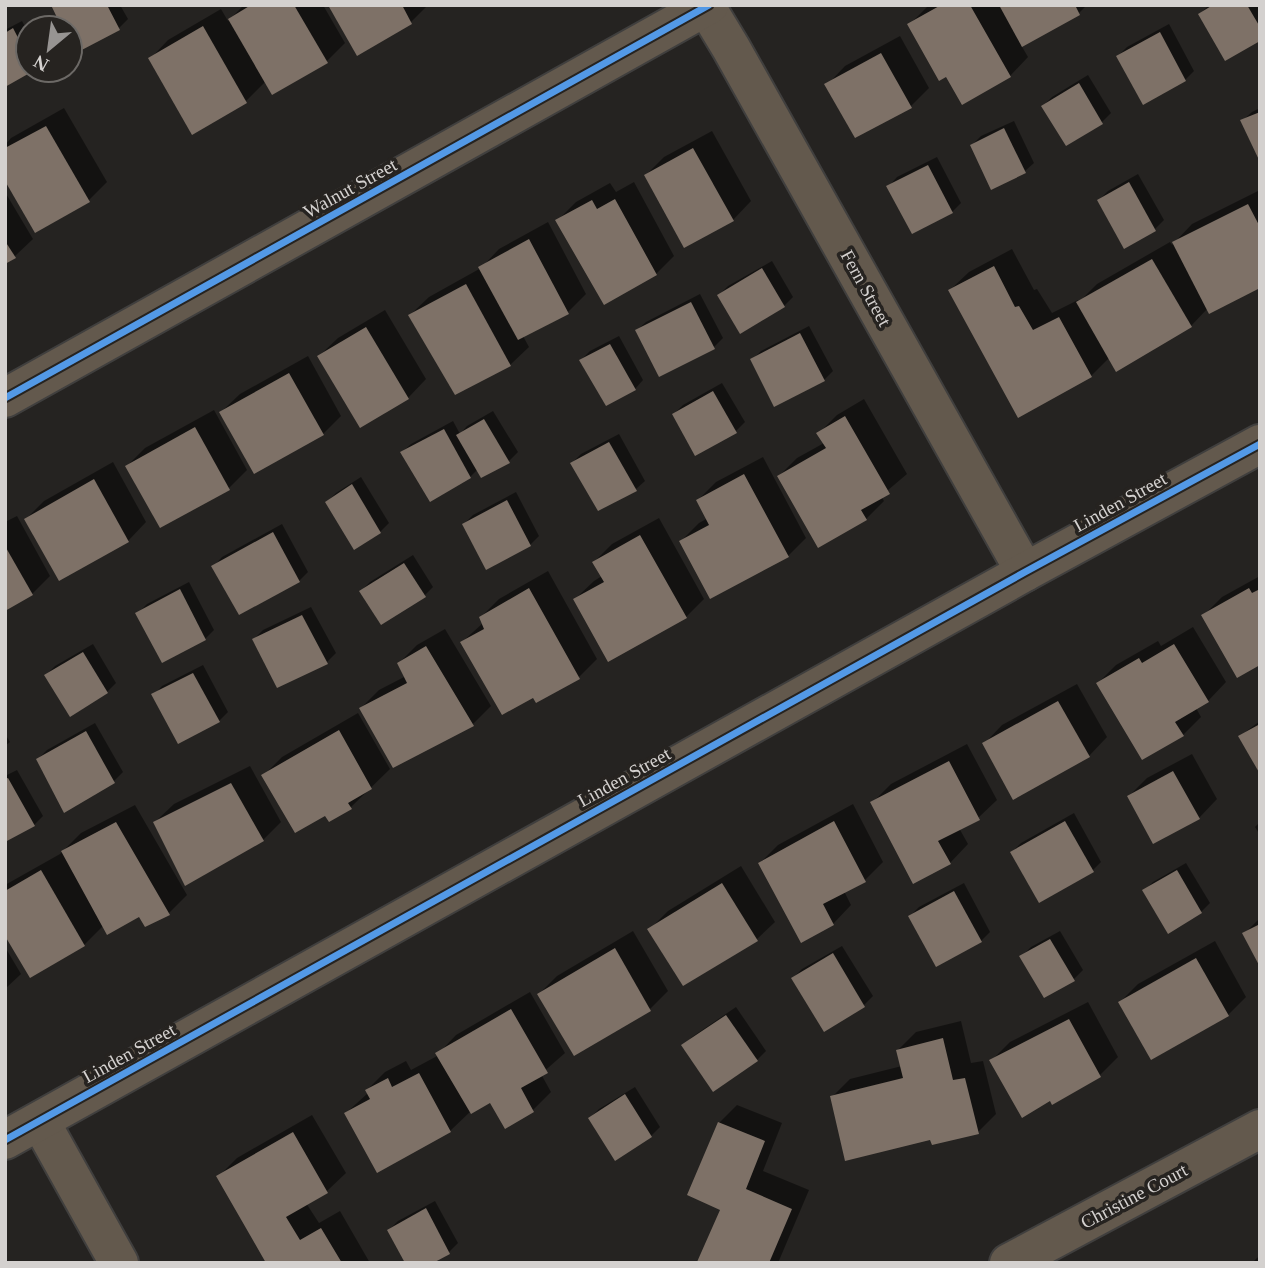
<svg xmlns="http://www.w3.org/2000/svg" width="1265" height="1268" viewBox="0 0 1265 1268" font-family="Georgia,serif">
  <rect width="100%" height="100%" fill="#252321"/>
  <g fill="#0007">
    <polygon points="53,5 120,5 128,19 119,28 77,51 70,38 70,28 64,28"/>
    <polygon points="244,5 323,5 345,43 326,62 266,81 246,101 150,59 168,40 221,9 228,21"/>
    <polygon points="330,5 428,5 411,22 358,53"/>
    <polygon points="929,5 1087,5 1079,13 1021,45 1028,57 1010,76 947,74 909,25"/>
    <polygon points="1209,5 1260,5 1260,39 1200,14"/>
    <polygon points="22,21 28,32 28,70 31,70 5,85 5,30"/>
    <polygon points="1169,24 1194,71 1185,80 1118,56 1127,47"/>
    <polygon points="900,36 929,88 911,106 827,85 845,66"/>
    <polygon points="1088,75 1111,113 1102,122 1067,144 1043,106 1052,97"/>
    <polygon points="64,108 107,182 89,200 5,178 5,145 11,138"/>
    <polygon points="1260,108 1260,158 1243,120 1252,112"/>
    <polygon points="1014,121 1034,163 1025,171 972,145 981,136"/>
    <polygon points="712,131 751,201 733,220 646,175 664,157"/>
    <polygon points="937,157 961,203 952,212 889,186 897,177"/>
    <polygon points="1138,174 1164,220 1155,229 1125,246 1099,200 1108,191"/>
    <polygon points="634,182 674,256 656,274 558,220 576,202 610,183 616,192"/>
    <polygon points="1260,190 1260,286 1208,308 1191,326 1110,357 1091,376 950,290 969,272 1012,249 1034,290 1037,289 1052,313 1078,300 1079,302 1097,284 1170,242 1172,245 1192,224"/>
    <polygon points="5,192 33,239 14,257 5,262"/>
    <polygon points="548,222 586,294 568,312 523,336 529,347 510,365 410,315 429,297 481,268 499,249"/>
    <polygon points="772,261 793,297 784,306 719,295 728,286"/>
    <polygon points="700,294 723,338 714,347 637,330 646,322"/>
    <polygon points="385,310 426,379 408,398 319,356 338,338"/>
    <polygon points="809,326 833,371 824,380 752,360 761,351"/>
    <polygon points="619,336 643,380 635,389 581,360 590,351"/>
    <polygon points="308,356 341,416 323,434 221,412 240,394"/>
    <polygon points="722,383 745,422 736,431 674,414 683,405"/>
    <polygon points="864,399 907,474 881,496 884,501 866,519 779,476 797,458 824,443 819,433 837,415"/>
    <polygon points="214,410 247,470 229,488 127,466 145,448"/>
    <polygon points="493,411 518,452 509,461 482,476 478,469 470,477 402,452 411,444 453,421 460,434 467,426"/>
    <polygon points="619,434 645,481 636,489 599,509 572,463 581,454"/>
    <polygon points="763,457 806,538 788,556 681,541 699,523 708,518 698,500 716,482"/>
    <polygon points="113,462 146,522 128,541 26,519 44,501"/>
    <polygon points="361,477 389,523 380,532 327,502 336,493"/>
    <polygon points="516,492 539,536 530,545 464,524 473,515"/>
    <polygon points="17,516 50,576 32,594 5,609 5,522"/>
    <polygon points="659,518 704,599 686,617 575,599 594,581 602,576 594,562 612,544"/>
    <polygon points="282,524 308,572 299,581 214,566 222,557"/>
    <polygon points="413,555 433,587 424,596 361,591 370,582"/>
    <polygon points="548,571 597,659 579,677 537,701 462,642 483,623 481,617 499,599"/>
    <polygon points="1260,576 1260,663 1203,616 1222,597"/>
    <polygon points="189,582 214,630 205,639 138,613 147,604"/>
    <polygon points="311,607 336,653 327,662 254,639 263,630"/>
    <polygon points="1193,627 1226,682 1208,701 1196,708 1201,717 1183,735 1098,683 1116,665 1158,641 1161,646"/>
    <polygon points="445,629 491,706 473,724 393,766 361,708 379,690 406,676 399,663 417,645"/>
    <polygon points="93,644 116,683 107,692 46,675 55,666"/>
    <polygon points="203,665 228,712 219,721 154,695 162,686"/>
    <polygon points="1077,684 1107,737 1089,756 984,744 1002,725"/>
    <polygon points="358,713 390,769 351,807 329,819 326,813 264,775 282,757"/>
    <polygon points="1260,721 1260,770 1240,736"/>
    <polygon points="95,723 123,772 114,781 64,810 38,759 47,750"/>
    <polygon points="5,734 10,742 5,746"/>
    <polygon points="967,744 997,800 978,818 959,828 968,844 950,863 872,803 891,784"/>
    <polygon points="1192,754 1217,799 1199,818 1129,796 1147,778"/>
    <polygon points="250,766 281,822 263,840 155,822 174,804"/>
    <polygon points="17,770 43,816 34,825 5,836 5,776"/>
    <polygon points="853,804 883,862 865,880 844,891 851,905 833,924 760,863 778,845"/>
    <polygon points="135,805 187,895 169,913 140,915 104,925 84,945 5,932 5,885 60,854 81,833"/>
    <polygon points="1074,813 1101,862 1092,871 1012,852 1021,843"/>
    <polygon points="1260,822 1260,835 1255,827"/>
    <polygon points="1186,863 1210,903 1201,912 1144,891 1153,882"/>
    <polygon points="741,866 775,922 756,940 650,929 668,911"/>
    <polygon points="964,883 990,932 981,941 910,916 919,907"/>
    <polygon points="1260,918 1260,963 1244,934"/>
    <polygon points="633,931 668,991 650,1009 574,1054 539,994 557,976"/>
    <polygon points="1060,931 1083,970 1074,979 1022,956 1031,947"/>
    <polygon points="1215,941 1246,997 1228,1015 1120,1002 1138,984"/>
    <polygon points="842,946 873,996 864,1005 824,1029 793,978 802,969"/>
    <polygon points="5,947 21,974 5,989"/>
    <polygon points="530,992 565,1053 541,1074 551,1092 533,1110 490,1101 471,1111 450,1131 377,1171 346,1113 368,1093 367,1090 385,1072 406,1061 411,1070 439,1055 438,1054 456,1035"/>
    <polygon points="1088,1002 1118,1057 1100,1075 992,1060 1010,1042"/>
    <polygon points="736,1007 766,1051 757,1060 683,1046 692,1037"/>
    <polygon points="961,1021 971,1063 983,1061 996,1114 978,1132 932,1138 832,1097 850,1079 902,1066 898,1050 916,1032"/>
    <polygon points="635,1087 660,1127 651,1136 616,1158 590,1118 599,1109"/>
    <polygon points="737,1105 782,1123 763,1171 809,1190 778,1263 700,1261 723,1209 719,1123"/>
    <polygon points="312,1115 346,1173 327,1191 306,1203 319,1223 340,1211 370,1263 268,1263 218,1177 237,1158"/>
    <polygon points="435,1201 458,1243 449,1252 430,1263 389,1230 398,1221"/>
    <polygon points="1260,1256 1260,1263 1252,1263 1257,1258"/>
  </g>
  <g fill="#7e7167">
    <polygon points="51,5 107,5 120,30 76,53 70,42 70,28 62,28"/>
    <polygon points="251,5 294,5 328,63 272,95 228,19"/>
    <polygon points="328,5 402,5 412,24 357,56"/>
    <polygon points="941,5 970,5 1011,77 962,105 946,77 939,81 907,24"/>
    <polygon points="999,5 1075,5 1080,15 1022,47"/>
    <polygon points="1213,5 1247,5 1260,27 1260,41 1225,61 1198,14"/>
    <polygon points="203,26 247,103 192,135 148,58"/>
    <polygon points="13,28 28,57 28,70 35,70 5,87 5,33"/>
    <polygon points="1160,32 1186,81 1143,105 1116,56"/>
    <polygon points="881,53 912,108 855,138 824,84"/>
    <polygon points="1079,83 1103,124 1066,146 1041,106"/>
    <polygon points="1260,112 1260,162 1240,120"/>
    <polygon points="46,126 90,202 35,233 5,181 5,148"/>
    <polygon points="1004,128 1026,173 991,190 970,145"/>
    <polygon points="693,148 734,221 684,248 644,175"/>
    <polygon points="928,165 953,213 912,234 886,186"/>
    <polygon points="1129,182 1156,231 1124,249 1097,200"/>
    <polygon points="615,199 657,275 604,305 555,220 592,200 597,209"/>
    <polygon points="1248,204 1260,227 1260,288 1209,314 1172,242"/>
    <polygon points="529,239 569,314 518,340 478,267"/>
    <polygon points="5,241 16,258 5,264"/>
    <polygon points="1152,259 1192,327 1116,372 1076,302"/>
    <polygon points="994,266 1015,307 1019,306 1033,330 1059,317 1092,377 1018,418 948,290"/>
    <polygon points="762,268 785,307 740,334 717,295"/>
    <polygon points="466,284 511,366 455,395 408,315"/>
    <polygon points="691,302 715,349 659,377 635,330"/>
    <polygon points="366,327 409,399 360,428 317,356"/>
    <polygon points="800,333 825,381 774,407 750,359"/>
    <polygon points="610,344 636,390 606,406 579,360"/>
    <polygon points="289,373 324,435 254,474 219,412"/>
    <polygon points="713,391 737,433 695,456 672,414"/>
    <polygon points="845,416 890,494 861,510 867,520 818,548 777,476 826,448 816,433"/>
    <polygon points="484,419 510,463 481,478 456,435"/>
    <polygon points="195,427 230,490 160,528 125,466"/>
    <polygon points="444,429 471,478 430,502 400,452"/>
    <polygon points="609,442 637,491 598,511 570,463"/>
    <polygon points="744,474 789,557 710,599 679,541 709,525 696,500"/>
    <polygon points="94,479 129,542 59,581 24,519"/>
    <polygon points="352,484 381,533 354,550 325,502"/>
    <polygon points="507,500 531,546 486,570 462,524"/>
    <polygon points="273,532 300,582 239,615 211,566"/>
    <polygon points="640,535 687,618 608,662 573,599 604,582 592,562"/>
    <polygon points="5,546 33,595 5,611"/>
    <polygon points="404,563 426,597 381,625 359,591"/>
    <polygon points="529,588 580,679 536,703 533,698 502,715 460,642 484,629 479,617"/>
    <polygon points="1249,588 1252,593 1260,589 1260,665 1237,678 1201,615"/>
    <polygon points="180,589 206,640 162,663 135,613"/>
    <polygon points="302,615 328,664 277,688 252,639"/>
    <polygon points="1174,644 1209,702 1175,722 1184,736 1142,760 1096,683 1139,658 1142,663"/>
    <polygon points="426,646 474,726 393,768 359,708 407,683 397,663"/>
    <polygon points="83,652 108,693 70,717 44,675"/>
    <polygon points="193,673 220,722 178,744 151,694"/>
    <polygon points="1058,701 1090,757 1013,800 982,743"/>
    <polygon points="1260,724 1260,774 1238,736"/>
    <polygon points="339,730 372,789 348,803 352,809 329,822 325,816 295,833 261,775"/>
    <polygon points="86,731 115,783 64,813 36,759"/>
    <polygon points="949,761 980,820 938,841 951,864 913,884 870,802"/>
    <polygon points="1173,771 1200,819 1153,844 1127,796"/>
    <polygon points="8,778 35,826 5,842 5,779"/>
    <polygon points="231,783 264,841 185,886 153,822"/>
    <polygon points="834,821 866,882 823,904 834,925 801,943 758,863"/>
    <polygon points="1065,821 1094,872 1039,903 1010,852"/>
    <polygon points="116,822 170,915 145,927 139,917 107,935 61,851"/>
    <polygon points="41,870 85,946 30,978 5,936 5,891"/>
    <polygon points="1177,870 1202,913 1168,934 1142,890"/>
    <polygon points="722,883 758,941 683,986 647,929"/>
    <polygon points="954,891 982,942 936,967 908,916"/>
    <polygon points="1260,924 1260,967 1242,933"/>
    <polygon points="1050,939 1075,981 1044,998 1019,956"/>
    <polygon points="615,948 651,1011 574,1056 537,994"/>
    <polygon points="833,953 865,1007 824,1032 791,978"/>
    <polygon points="1196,958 1229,1016 1151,1060 1118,1002"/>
    <polygon points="511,1009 548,1073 521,1088 534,1112 505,1129 490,1103 471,1114 435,1053"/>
    <polygon points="726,1015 758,1061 713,1092 681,1045"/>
    <polygon points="1069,1019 1101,1077 1052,1105 1050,1101 1022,1118 989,1060"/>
    <polygon points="943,1038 953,1080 965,1078 979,1134 932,1145 930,1140 845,1161 830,1096 903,1078 896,1050"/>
    <polygon points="419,1073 451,1132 377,1173 344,1113 370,1099 365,1090 388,1078 392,1087"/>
    <polygon points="625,1094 652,1137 615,1161 588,1118"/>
    <polygon points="718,1122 765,1141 746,1189 792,1209 769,1263 697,1262 720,1210 687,1195"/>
    <polygon points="293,1132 328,1193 286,1217 300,1240 321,1228 342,1263 266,1263 216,1176"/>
    <polygon points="426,1208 450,1254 433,1263 405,1263 387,1230"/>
  </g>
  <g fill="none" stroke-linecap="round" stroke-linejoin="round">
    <defs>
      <g id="street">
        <polyline points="705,5 731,48 1025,572"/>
        <polyline points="5,398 709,5"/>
        <polyline points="40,1121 119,1263"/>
        <polyline points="5,1140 1025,572 1260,444"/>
        <polyline points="1009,1263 1260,1129"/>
      </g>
    </defs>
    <use href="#street" stroke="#403f3e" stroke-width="42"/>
    <use href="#street" stroke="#63594d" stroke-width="38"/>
    <defs>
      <g id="cycleway">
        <polyline points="5,398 709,5"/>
        <polyline points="5,1140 1025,572 1260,444"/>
      </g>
    </defs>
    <use href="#cycleway" stroke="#262320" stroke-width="11"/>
    <use href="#cycleway" stroke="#5399e6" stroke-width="7"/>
  </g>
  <g text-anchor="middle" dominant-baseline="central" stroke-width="7" stroke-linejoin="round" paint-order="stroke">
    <g font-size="19" fill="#d4d1cf" stroke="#262320">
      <text transform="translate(350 188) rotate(-29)">Walnut Street</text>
      <text transform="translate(866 288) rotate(61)">Fern Street</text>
      <text transform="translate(1120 502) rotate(-29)">Linden Street</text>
      <text transform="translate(624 777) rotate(-29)">Linden Street</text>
      <text transform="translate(129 1053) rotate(-29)">Linden Street</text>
      <text transform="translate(1134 1196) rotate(-28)">Christine Court</text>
    </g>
  </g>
  <rect width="1265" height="1268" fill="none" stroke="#d4d1cf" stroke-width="14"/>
  <g transform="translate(49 49) rotate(209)"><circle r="33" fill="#262320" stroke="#6c6966" stroke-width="2"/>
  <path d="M0-5L12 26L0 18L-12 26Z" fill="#979492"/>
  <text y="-10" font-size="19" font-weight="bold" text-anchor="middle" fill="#d4d1cf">N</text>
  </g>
</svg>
